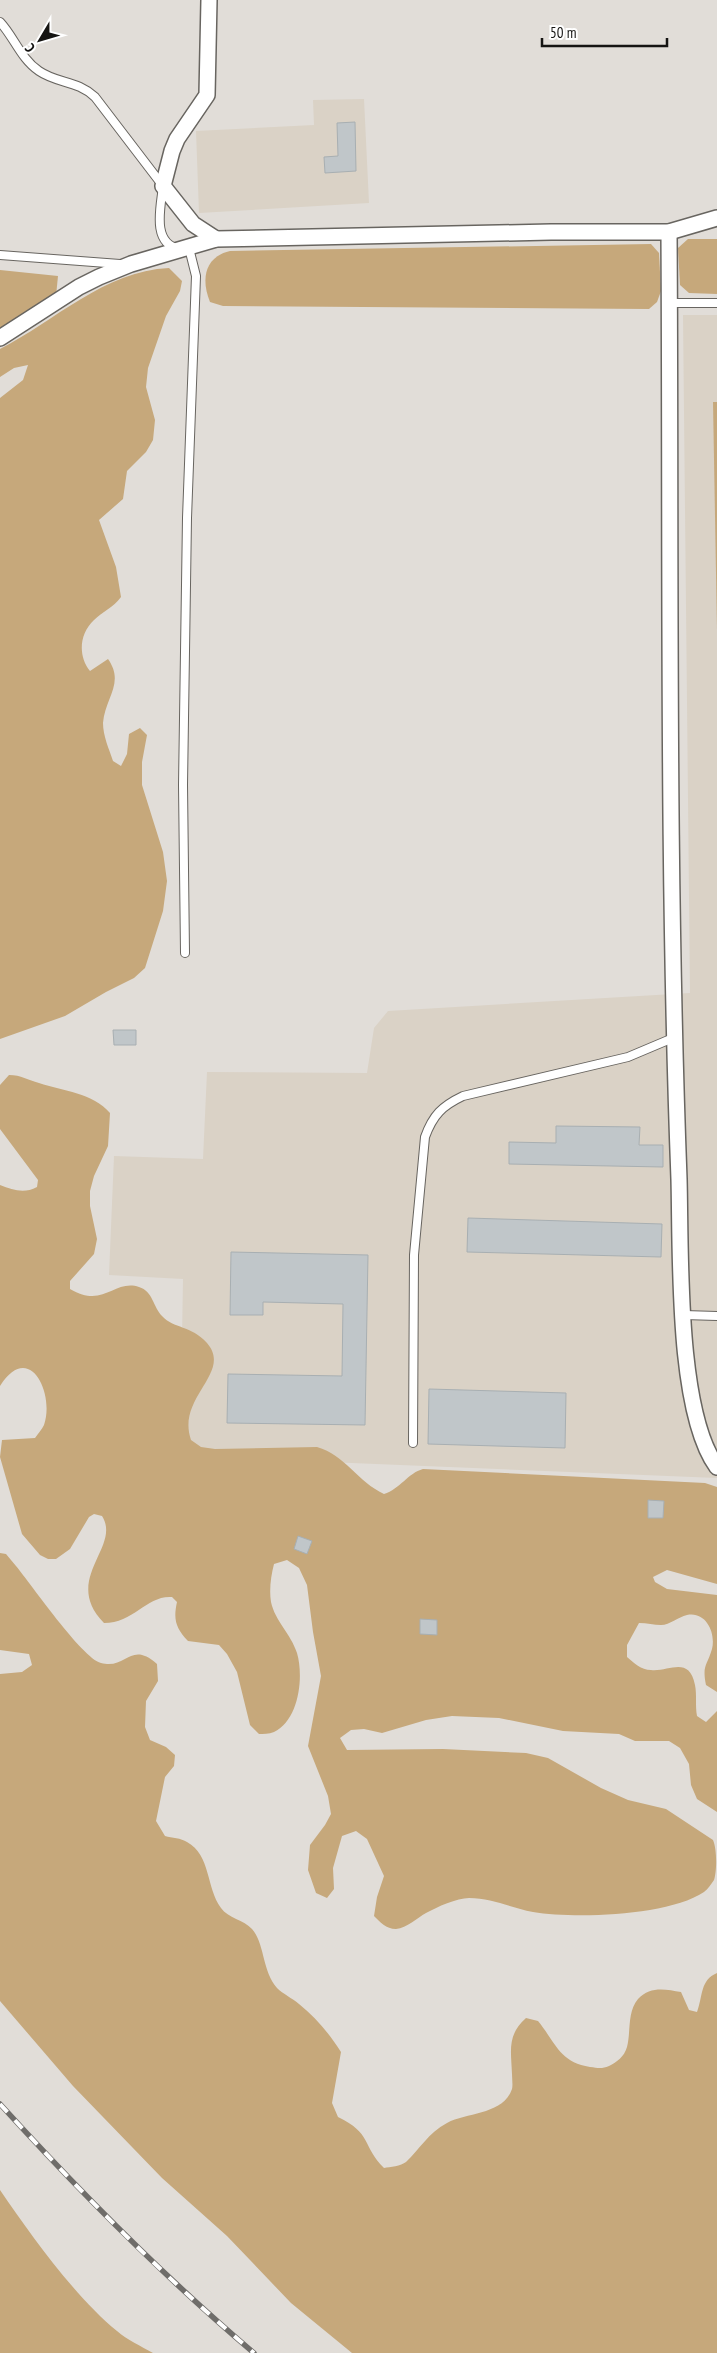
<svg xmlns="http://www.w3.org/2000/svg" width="717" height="2353" viewBox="0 0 717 2353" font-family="'PT Sans Narrow',sans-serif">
  <rect width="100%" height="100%" fill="#e1ddd8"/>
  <g fill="#dad2c6">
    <polygon points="364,99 369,203 199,213 196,131 314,125 313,100"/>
    <polygon points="683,315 717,315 717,1478 180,1456 183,1279 109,1275 114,1156 203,1159 207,1072 367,1073 374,1028 388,1011 690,993"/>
  </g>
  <g fill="#c6a87b">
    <polygon points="688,239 717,239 717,294 689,293 680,285 678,248"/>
    <path d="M651,244L659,253L661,291L657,302L649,309L223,306L210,302C201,280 204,257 230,251Z"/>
    <path d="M169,268L182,281L180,291L166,316L148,368L146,387L155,420L153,440L146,452L127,471L123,499L99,520L116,567L121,597C113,608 103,611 94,620C79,634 78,656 90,671L108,659C125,683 105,698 103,723C103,736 109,749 113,761L121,766L127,754L129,734L140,728L147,735L142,762V785L163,852L167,881L163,911L145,968L134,978L106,992L65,1016L0,1039V398L23,380L28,365L14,368L0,377V349C55,321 104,271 169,268Z"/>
    <polygon points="0,270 58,276 56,296 0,332"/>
    <polygon points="713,402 717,402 717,630"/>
    <path d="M9,1075C21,1075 28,1080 39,1083C63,1091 93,1093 110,1113L108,1146L94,1176L90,1191V1206L97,1239L94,1254L70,1281V1289C104,1309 114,1279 139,1287C153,1291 153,1307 162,1316C174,1329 191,1325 207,1343C233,1373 176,1397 191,1440L201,1447L215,1449L317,1447C345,1455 358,1482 384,1494C400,1489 408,1473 423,1469L705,1483L717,1487V1584L667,1570L653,1577L655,1582L667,1589L717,1595V1692L706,1685C702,1665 707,1666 712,1649C716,1633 706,1611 687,1615C678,1617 670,1625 661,1625C654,1625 647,1623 639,1623L627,1645V1657C634,1663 641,1670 651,1670C669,1672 689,1655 695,1685C697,1695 695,1706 697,1716L706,1722L717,1711V1812L697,1799L691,1785L689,1764L680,1748L669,1741H635L619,1734L563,1731L499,1718L452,1716L426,1720L382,1733L364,1729L351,1730L340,1738L347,1750L443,1749L526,1753L548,1758L601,1788L628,1800L666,1809L713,1840C717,1849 717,1871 714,1880C711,1884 708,1889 704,1892C668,1916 575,1919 533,1912C511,1908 492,1898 469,1898C457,1898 437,1907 426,1913C417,1918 407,1928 396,1929C386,1929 380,1922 374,1916L377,1897L384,1876L367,1839L356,1831L342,1836L333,1868L334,1889L327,1898L316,1893L308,1870L310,1845L325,1825L331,1814L328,1796L308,1746L321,1676L313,1632L307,1585L299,1568L287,1560L274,1564C271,1576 269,1589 271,1602C275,1621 291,1634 297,1653C304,1677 299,1720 274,1732C269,1734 263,1734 259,1734L250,1725L237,1672L227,1654L219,1645L188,1641C176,1628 173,1620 177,1602L172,1597C147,1595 134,1623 104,1623C61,1579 122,1547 102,1516L94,1514L89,1517L70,1549L56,1559H48L40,1555L22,1534L0,1457L2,1440L35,1438C38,1434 42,1429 44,1425C55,1393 29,1340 0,1386V1185C13,1190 24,1194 37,1187L38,1180L0,1129V1085Z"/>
    <path d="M0,1553L6,1554L16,1566C31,1584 82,1658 101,1663C127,1670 130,1640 157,1664L158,1681L146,1701L145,1727L150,1740L166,1747L175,1755L174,1766L165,1777L156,1821L165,1836C172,1838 181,1838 187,1842C211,1855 206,1888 221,1908C228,1918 244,1920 252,1929C265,1944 262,1971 277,1988C283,1994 292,1998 299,2004C316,2018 329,2033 341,2052L332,2103L338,2117C372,2133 362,2146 384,2168C390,2167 401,2166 406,2162C420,2149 428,2133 447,2123C468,2112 503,2115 512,2089C513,2085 512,2079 512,2074C511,2050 507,2035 526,2018L538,2021C556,2043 559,2062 590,2067C598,2068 602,2069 609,2066C617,2062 624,2057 627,2047C631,2032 627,2012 638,1999C650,1986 665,1989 681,1992L689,2010L697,2012C703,1996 700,1980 717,1973V2353H352L291,2303L227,2236L162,2178L73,2086L0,2001V1674L22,1672L32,1665L29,1654L0,1650Z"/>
    <path d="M0,2190C30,2234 76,2298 117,2331C127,2340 141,2346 153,2353H0Z"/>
  </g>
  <g fill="#c0c6c9" stroke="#a8afb2">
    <polygon points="355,122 356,171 325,173 324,157 338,156 337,123"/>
    <polygon points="113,1030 136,1030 136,1045 114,1045"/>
    <polygon points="556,1126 640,1127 639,1145 663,1145 663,1167 509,1164 509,1142 556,1143"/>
    <polygon points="468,1218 662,1224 661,1257 467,1252"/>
    <polygon points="231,1252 368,1255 365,1425 227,1423 228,1374 342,1376 343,1304 263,1302 263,1315 230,1315"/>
    <polygon points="429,1389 566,1393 565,1448 428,1444"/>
    <polygon points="648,1500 664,1501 663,1518 648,1518"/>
    <polygon points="298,1536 312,1541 307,1554 294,1549"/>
    <polygon points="420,1619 437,1620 437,1635 420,1634"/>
  </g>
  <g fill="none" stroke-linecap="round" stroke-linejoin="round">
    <defs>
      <g id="service">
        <path d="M0,22C14,37 21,59 39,71C58,84 77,80 95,97L163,186C161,206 151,243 179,249"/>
        <polyline points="0,255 120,264"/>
        <polyline points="669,303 717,303"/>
        <polyline points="185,953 183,785 187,518 196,276 189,248"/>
        <polyline points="684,1315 717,1316"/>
        <path d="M413,1443L414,1255L425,1137C433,1115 442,1106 463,1096L628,1057L673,1038"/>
      </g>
      <g id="minor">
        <polyline points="209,0 207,95 177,139 172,151 163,186 193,224 216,239"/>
        <path d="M669,232C671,548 667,864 679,1179C681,1251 676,1411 717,1467"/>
        <polyline points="0,338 79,287 99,277 131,264 216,239 551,232 669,232 717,218"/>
      </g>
    </defs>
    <use href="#service" stroke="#686560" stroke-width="10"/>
    <use href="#minor" stroke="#686560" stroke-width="18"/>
    <use href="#service" stroke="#fff" stroke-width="8"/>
    <use href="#minor" stroke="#fff" stroke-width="15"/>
    <defs>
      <path id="rail" d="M0,2104C80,2192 163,2276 254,2353"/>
    </defs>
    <use href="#rail" stroke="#6f6d6a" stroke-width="5.5"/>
    <use href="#rail" stroke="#fff" stroke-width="4" stroke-dasharray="11" stroke-linecap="butt"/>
  </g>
  <g transform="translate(40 40) rotate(232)" stroke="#ffffff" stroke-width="4" paint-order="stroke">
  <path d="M0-4L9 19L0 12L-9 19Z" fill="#151412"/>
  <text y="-8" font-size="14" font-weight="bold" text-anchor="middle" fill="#151412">С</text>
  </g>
  <path d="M542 38v8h125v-8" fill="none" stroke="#151412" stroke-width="2.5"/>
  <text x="550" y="38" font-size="15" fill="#151412" stroke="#ffffff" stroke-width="4" paint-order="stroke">50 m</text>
</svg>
